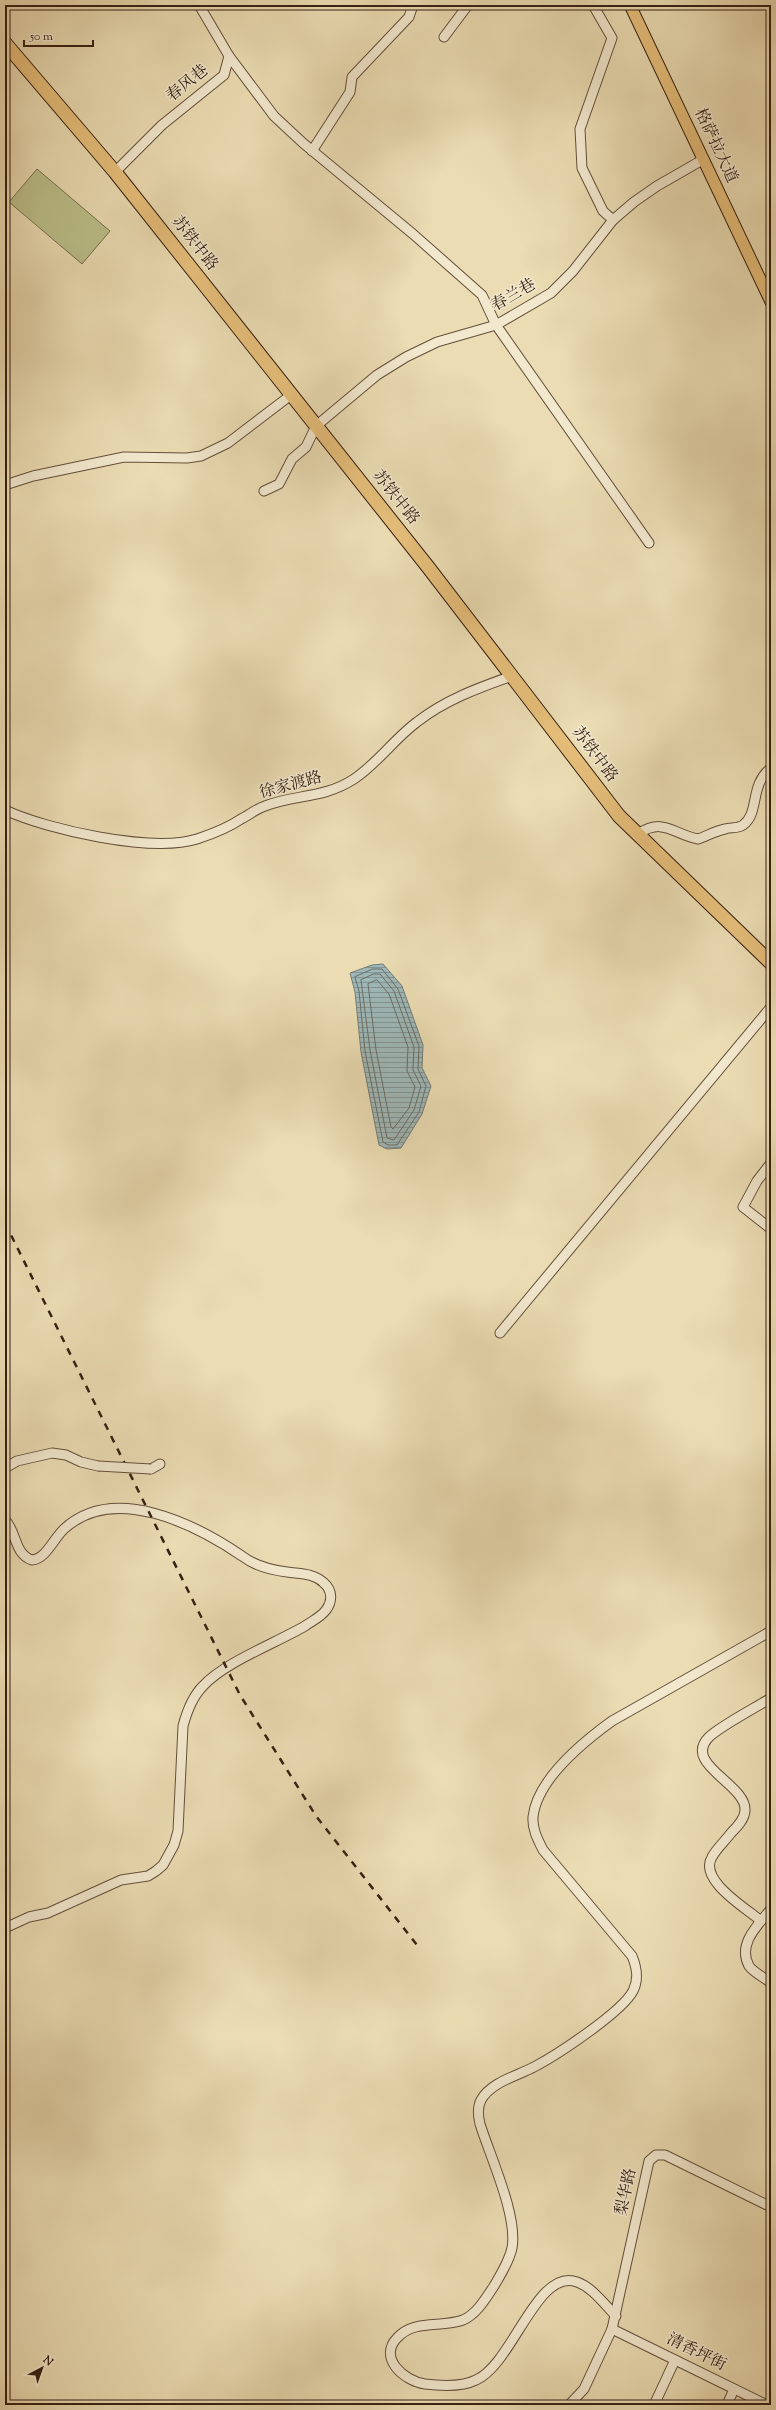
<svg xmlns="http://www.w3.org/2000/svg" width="776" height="2410" viewBox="0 0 776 2410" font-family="'Sorts Mill Goudy','Noto Serif SC',serif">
  <defs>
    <pattern id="water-rules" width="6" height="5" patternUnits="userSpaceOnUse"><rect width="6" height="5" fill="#9eb8b8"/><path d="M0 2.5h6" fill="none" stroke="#829594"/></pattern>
  </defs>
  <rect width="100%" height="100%" fill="#ebdcb3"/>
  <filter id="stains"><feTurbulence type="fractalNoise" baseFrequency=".005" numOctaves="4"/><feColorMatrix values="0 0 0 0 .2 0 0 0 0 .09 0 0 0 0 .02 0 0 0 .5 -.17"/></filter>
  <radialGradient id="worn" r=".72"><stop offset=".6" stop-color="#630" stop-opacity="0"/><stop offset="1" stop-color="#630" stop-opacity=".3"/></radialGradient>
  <polygon fill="#bbbf8a" stroke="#78704e" points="37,169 110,231 82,264 9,202"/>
  <polygon fill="url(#water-rules)" stroke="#747b76" points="383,964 402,986 423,1045 422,1068 431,1086 422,1114 401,1148 387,1149 379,1145 361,1052 355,992 350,973 372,965"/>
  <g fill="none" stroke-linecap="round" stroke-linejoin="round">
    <g stroke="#6a6c65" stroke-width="1">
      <polygon points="373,969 382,969 398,989 419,1046 418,1069 426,1086 419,1112 397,1145 388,1145 383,1142 365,1051 359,991 355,977"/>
      <polygon points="374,974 380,974 394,991 414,1047 413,1070 421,1086 414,1110 394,1140 387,1138 370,1050 361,980"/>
      <polygon points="377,980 389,994 408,1047 407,1071 415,1087 409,1108 393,1129 391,1127 376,1050 368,984"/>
    </g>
    <defs>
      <g id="minor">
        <polyline points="593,5 612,38 580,129 582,168 603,211 613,220"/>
        <polyline points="444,37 468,5"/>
        <polyline points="229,56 274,116 303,143 413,234 482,295 496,325 649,543"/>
        <polyline points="312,151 350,92 352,77 409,17 413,5"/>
        <polyline points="115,172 162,125 224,75 229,56 199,5"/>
        <polyline points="5,485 33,476 124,457 187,458 201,456 228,443 291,395"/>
        <polyline points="264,491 279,484 292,459 306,447 316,426 377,375 406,357 437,342 496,325 551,293 573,271 613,220 634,202 657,186 704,159"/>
        <path d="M5,810C48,830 152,853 197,839C212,834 228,828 241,819C249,815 256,809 265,806C296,794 323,799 354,779C378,763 394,739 417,722C445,700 478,688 512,676"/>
        <path d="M638,834C664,817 672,834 698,839C707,836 715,831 725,829C731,827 737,829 743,825C760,813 749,785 771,768"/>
        <polyline points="771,1163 757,1181 743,1207 771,1229"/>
        <polyline points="500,1333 771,1007"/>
        <polyline points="5,1468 17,1461 52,1453 66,1455 81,1462 98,1466"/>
        <polyline points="151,1469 160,1464"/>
        <path d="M5,1520C17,1532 14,1554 32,1560C46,1559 54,1538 64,1529C114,1483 195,1524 242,1556C255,1566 270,1570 287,1572C300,1574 314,1573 324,1583C332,1590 333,1601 326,1610C321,1617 312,1621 305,1626C276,1643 225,1662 203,1686C192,1697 187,1711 183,1726L178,1831L174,1845L163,1865L156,1871L148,1876L121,1880L48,1913L29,1917L5,1928"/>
        <path d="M771,1909C758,1925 737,1944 749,1966C753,1972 765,1978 771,1983"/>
        <path d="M761,1921C746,1908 698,1880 712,1857C717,1848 725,1841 731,1833C737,1827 745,1819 745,1810C746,1784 682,1764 709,1737C722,1725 755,1708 771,1698"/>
        <path d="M616,2316C605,2305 592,2287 577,2282C537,2267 513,2364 476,2380C462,2387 441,2386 425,2384C404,2381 378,2358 397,2338C414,2319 441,2328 463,2320C477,2314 486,2298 494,2286C501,2274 509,2262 512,2248C518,2216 490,2156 480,2124C478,2116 477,2108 481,2100C491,2082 517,2076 534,2067C557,2055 622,2012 633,1991C639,1979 637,1968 632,1956L543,1850C538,1840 532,1829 533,1817C537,1780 583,1742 612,1721L771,1631"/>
        <polyline points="612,2329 767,2405"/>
        <polyline points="569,2405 584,2389 612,2329 649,2161 656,2155 665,2155 771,2207"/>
        <polyline points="654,2405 675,2360"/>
        <polyline points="727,2405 734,2389"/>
      </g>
      <polyline id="major" points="630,5 771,302"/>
      <polyline id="highway" points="5,43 115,172 428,567 619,816 771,963"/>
    </defs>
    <use href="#minor" stroke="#634f3a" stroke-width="11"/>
    <use href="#major" stroke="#362012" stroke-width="13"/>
    <use href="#highway" stroke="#362012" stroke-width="15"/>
    <use href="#minor" stroke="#f2e8ce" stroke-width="9"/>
    <use href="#major" stroke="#e6be7a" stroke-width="11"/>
    <use href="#highway" stroke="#e6be7a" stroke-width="13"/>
    <polyline stroke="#362012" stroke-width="2.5" stroke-dasharray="7 7" stroke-linecap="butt" points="5,1223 240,1695 316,1816 417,1945"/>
    <defs>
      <polyline id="minor-bridge" points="98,1466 151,1469"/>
    </defs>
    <use href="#minor-bridge" stroke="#634f3a" stroke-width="11" stroke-linecap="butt"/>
    <use href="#minor-bridge" stroke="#f2e8ce" stroke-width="9"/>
  </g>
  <g text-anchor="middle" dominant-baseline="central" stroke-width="3" stroke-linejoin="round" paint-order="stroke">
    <g font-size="16" fill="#362012" stroke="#f2e8ce">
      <text transform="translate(188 84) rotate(-39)">春风巷</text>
      <text transform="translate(715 146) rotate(65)">格萨拉大道</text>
      <text transform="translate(194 244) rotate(52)">苏铁中路</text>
      <text transform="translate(514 296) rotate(-30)">春兰巷</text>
      <text transform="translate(395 498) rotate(51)">苏铁中路</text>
      <text transform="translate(594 755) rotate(53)">苏铁中路</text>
      <text transform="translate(291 786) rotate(-15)">徐家渡路</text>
      <text transform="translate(627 2192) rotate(-78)">梨华路</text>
      <text transform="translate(696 2353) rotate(26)">清香坪街</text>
    </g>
  </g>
  <rect width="776" height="2410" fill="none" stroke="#ebdcb3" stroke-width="20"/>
  <rect x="6" y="6" width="764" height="2398" fill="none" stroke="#362012" stroke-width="2"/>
  <rect x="10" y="10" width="756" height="2390" fill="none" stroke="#362012"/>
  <g transform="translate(42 2368) rotate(41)" stroke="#f2e8ce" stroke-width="3" paint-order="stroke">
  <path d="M0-3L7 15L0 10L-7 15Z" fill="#362012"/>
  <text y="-6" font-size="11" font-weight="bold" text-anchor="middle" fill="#362012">N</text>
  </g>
  <path d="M24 40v6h69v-6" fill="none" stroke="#362012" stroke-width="2"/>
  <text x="30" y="40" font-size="12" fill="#362012" stroke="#f2e8ce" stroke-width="3" paint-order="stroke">50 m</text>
  <rect width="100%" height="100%" filter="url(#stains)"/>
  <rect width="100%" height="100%" fill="url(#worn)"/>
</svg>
